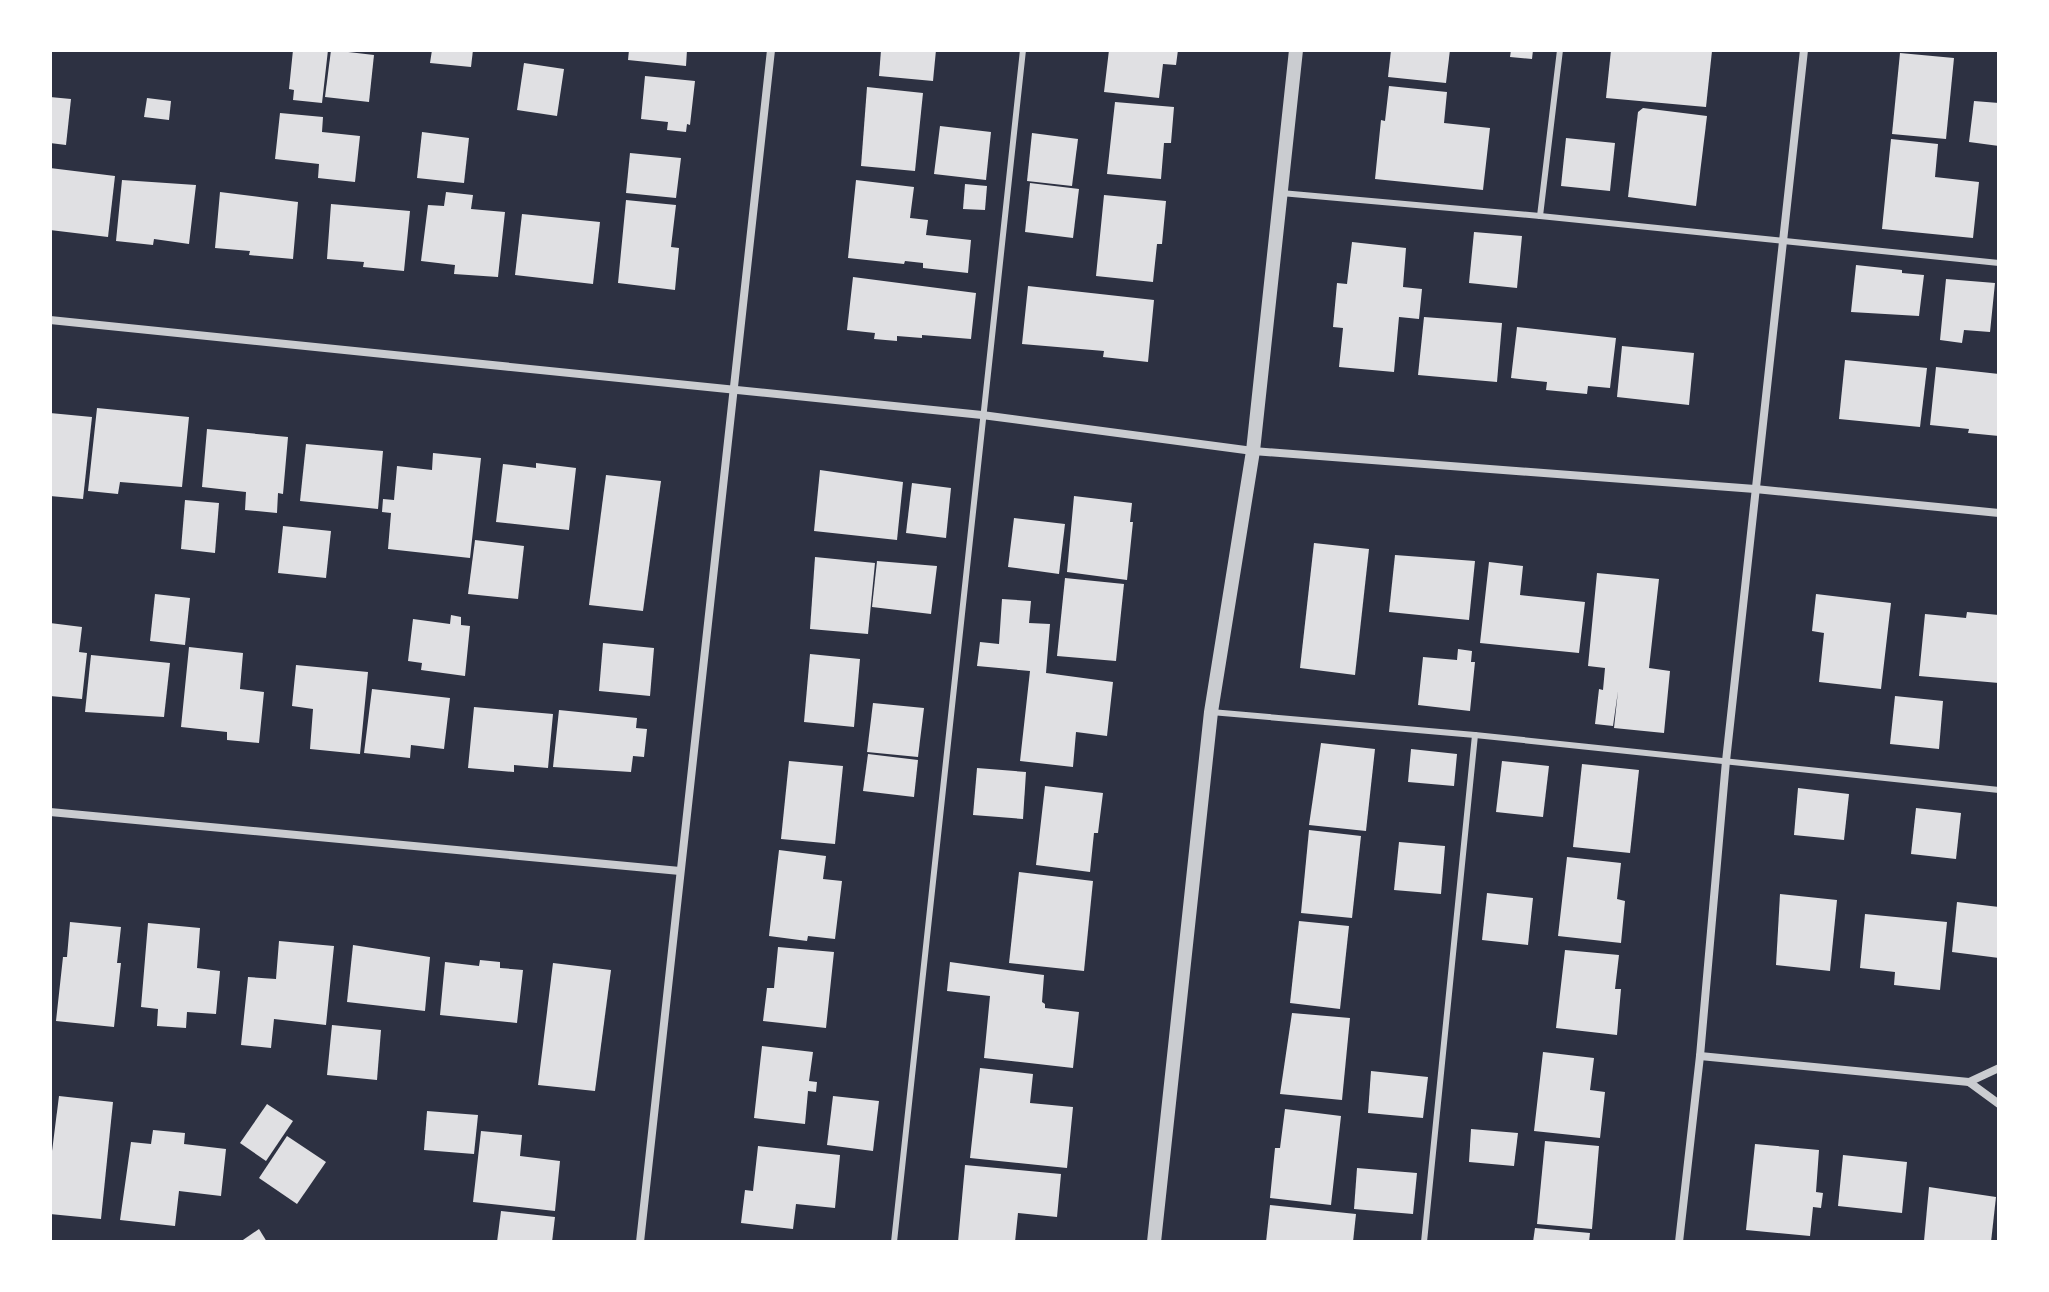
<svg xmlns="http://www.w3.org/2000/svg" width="2049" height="1292" viewBox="0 0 2049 1292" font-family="'Noto Sans',sans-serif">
  <rect width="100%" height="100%" fill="#2d3142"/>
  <g fill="#e0e0e3">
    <polygon points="293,50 328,50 322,103 293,100 294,90 289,89"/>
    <polygon points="331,50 374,55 369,102 325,97"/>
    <polygon points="432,50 473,50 471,67 430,63"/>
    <polygon points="629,50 687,50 686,66 628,60"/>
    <polygon points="881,50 936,50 933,81 879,76"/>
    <polygon points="1109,50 1178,50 1176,65 1163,64 1159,98 1104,92"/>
    <polygon points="1391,50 1450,50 1446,83 1388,77"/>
    <polygon points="1511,50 1533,50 1532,59 1510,57"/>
    <polygon points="1611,50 1712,51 1706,107 1606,98"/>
    <polygon points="1900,53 1954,58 1946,139 1892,134"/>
    <polygon points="524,63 564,69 557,116 517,110"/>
    <polygon points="645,76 695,81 690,125 687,124 686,132 667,130 668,122 641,119"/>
    <polygon points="1389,86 1447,92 1444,123 1490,128 1483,190 1375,179 1381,120 1385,121"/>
    <polygon points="867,87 923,93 915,171 861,166"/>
    <polygon points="50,97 71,99 66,145 50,143"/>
    <polygon points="147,98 171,101 169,120 144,117"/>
    <polygon points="1974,101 1999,103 1999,146 1969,142"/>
    <polygon points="1115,102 1174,107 1171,143 1164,143 1161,179 1107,174"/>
    <polygon points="1643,108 1707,116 1696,206 1628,197 1638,112"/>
    <polygon points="280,113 323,117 322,132 360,136 355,182 318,178 319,164 275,159"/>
    <polygon points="940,126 991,132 986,180 934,174"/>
    <polygon points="422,132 469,138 464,183 417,178"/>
    <polygon points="1032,133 1078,139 1072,186 1027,181"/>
    <polygon points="1566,138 1615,143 1610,191 1561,186"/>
    <polygon points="1891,139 1938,144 1935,177 1979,182 1973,238 1882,229"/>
    <polygon points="630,153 681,158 676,198 626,193"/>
    <polygon points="50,168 115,176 108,237 50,230"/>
    <polygon points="122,180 196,185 189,244 154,239 153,245 116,241"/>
    <polygon points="856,180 914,187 910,218 928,220 926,235 971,240 968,273 923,268 923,263 905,261 904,264 848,258"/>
    <polygon points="1030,183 1079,189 1073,238 1025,232"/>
    <polygon points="965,184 987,186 985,210 963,209"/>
    <polygon points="220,192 298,202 293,259 249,255 250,251 215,248"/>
    <polygon points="446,192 473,195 471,209 505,212 498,277 454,274 455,265 421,261 428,205 444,206"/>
    <polygon points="1104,195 1166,201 1162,244 1157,244 1153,282 1096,276"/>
    <polygon points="626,200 676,205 671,247 679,248 675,290 618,283"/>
    <polygon points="331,204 410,211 404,271 363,267 364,262 327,259"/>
    <polygon points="522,214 600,222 593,284 515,275"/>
    <polygon points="1474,232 1522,236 1517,288 1469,283"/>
    <polygon points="1352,242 1406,248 1403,287 1422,289 1419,319 1399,317 1394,372 1339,367 1343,328 1333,327 1337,283 1347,284"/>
    <polygon points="1856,265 1902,270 1902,273 1924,275 1919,316 1851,312"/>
    <polygon points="853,277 976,293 971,339 922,335 922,338 897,336 897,341 874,339 875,333 847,330"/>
    <polygon points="1946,279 1995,283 1990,332 1964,330 1962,343 1940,340"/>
    <polygon points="1028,286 1154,300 1148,362 1103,357 1104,351 1022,344"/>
    <polygon points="1424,317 1502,323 1497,382 1418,375"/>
    <polygon points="1517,327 1616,338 1610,388 1588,386 1587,394 1546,390 1547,382 1511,378"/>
    <polygon points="1622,346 1694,353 1689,405 1617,397"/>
    <polygon points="1845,360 1927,368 1920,427 1839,419"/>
    <polygon points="1936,367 1999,374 1999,436 1968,433 1969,429 1930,425"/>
    <polygon points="97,408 189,417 182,487 120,482 118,494 88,491"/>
    <polygon points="50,413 92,417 83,499 50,496"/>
    <polygon points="207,429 288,437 283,494 278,493 277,513 245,510 246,492 202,487"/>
    <polygon points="306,444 383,451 378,509 300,501"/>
    <polygon points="433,453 481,458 470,558 388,549 391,513 382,512 383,499 394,500 397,466 432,470"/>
    <polygon points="536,463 576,468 569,530 496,522 503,464 536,468"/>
    <polygon points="820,470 903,482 897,540 814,531"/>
    <polygon points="606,475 661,481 643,611 589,605"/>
    <polygon points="912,483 951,488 946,538 906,533"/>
    <polygon points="1074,496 1132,503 1130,522 1133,522 1127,580 1067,572"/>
    <polygon points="185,500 219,503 215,553 181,549"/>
    <polygon points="1014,518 1065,524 1059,574 1008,567"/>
    <polygon points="283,526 331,531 326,578 278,573"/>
    <polygon points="475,540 524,546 518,599 468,594"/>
    <polygon points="1314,543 1369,549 1355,675 1300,668"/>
    <polygon points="1395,555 1475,561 1469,620 1389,612"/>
    <polygon points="815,557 875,563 868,634 810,629"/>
    <polygon points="877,561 937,566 931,614 872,607"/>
    <polygon points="1489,562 1523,566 1520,595 1585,602 1579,653 1480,643"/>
    <polygon points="1597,573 1659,579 1649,668 1670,671 1664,733 1614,728 1618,691 1613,726 1595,724 1599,689 1603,690 1605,668 1588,666"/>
    <polygon points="1065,578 1124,584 1116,661 1057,656"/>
    <polygon points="155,594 190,598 185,645 150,641"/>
    <polygon points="1816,594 1891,603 1881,689 1819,682 1824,633 1812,631"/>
    <polygon points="1002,599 1031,601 1029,623 1050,624 1046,673 1113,682 1107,736 1076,732 1073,767 1020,761 1030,671 977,666 980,642 999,644"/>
    <polygon points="1967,612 1999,615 1999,683 1919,676 1925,614 1966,618"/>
    <polygon points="451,615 461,617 461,625 470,626 465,676 421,670 422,663 408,661 413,619 450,624"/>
    <polygon points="50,623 82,627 79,652 87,653 82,699 50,696"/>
    <polygon points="603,643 654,648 650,696 599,691"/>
    <polygon points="189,647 243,653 240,689 264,692 259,743 227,740 227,732 181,727"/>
    <polygon points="1458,649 1472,651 1471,662 1475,662 1470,711 1418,705 1423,657 1457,660"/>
    <polygon points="810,654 860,659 854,727 804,722"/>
    <polygon points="91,655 170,663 164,717 85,712"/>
    <polygon points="296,665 368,672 360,754 310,749 313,709 292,706"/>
    <polygon points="372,689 450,698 444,749 411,745 410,758 364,753"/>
    <polygon points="1895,696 1943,701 1939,749 1890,744"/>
    <polygon points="873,703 924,708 918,757 867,752"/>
    <polygon points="474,707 553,714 548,768 514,765 514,772 468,768"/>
    <polygon points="559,710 637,718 636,728 647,729 644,757 633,756 631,772 553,767"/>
    <polygon points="1321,743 1375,749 1366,831 1309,825"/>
    <polygon points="1411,749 1457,754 1454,786 1408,782"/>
    <polygon points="868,754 918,760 914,797 863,791"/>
    <polygon points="789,761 843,766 835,844 781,839"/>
    <polygon points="1502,761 1549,766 1543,817 1496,812"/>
    <polygon points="1582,764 1639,770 1630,853 1573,847"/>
    <polygon points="977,768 1026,772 1023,819 973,815"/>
    <polygon points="1045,786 1103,793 1098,833 1094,833 1090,872 1036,865"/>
    <polygon points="1798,788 1849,794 1844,840 1794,835"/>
    <polygon points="1916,808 1961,813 1956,859 1911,854"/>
    <polygon points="1309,830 1361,836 1352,918 1301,913"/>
    <polygon points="1399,842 1445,846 1441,894 1394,890"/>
    <polygon points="779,850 826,856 823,879 842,881 835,939 808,936 807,941 769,936"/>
    <polygon points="1567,857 1621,863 1617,899 1625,901 1621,943 1558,936"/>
    <polygon points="1019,872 1093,881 1084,971 1009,963"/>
    <polygon points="1487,893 1533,898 1528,945 1482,940"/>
    <polygon points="1780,894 1837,900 1830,971 1776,965"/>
    <polygon points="1957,902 1999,907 1999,958 1952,952"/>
    <polygon points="1865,914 1947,922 1940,990 1894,985 1895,972 1860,968"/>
    <polygon points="1299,921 1349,926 1340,1009 1290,1003"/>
    <polygon points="70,922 121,927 117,963 121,963 114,1027 56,1021 63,957 67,957"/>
    <polygon points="148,923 200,928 197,968 220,971 216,1014 187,1012 186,1028 157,1026 158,1009 141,1007"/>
    <polygon points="279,941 334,946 326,1025 274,1019 271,1048 241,1045 248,977 276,979"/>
    <polygon points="353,945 430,957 425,1011 347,1002"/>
    <polygon points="778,947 834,952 826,1028 763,1021 767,988 774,988"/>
    <polygon points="1565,950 1619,955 1615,989 1621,989 1617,1035 1556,1028"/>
    <polygon points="480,960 500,962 500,968 523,970 517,1023 440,1015 445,962 479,966"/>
    <polygon points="950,962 1044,975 1042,1002 1045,1004 1045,1008 1079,1012 1073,1068 984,1058 990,996 947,991"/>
    <polygon points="553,963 611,970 595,1091 538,1085"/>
    <polygon points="1292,1013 1350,1018 1342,1100 1280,1094"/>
    <polygon points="332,1025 381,1030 377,1080 327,1075"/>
    <polygon points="762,1046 813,1052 809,1081 817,1082 816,1092 808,1091 805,1124 754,1118"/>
    <polygon points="1543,1052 1594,1058 1590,1090 1605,1092 1600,1138 1534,1131"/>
    <polygon points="980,1068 1033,1074 1030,1103 1073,1107 1067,1168 970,1158"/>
    <polygon points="1371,1071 1428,1077 1423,1118 1368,1113"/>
    <polygon points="59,1096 113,1102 101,1219 50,1214 50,1167"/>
    <polygon points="833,1096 879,1101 873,1151 827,1145"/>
    <polygon points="267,1104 293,1121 266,1161 240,1143"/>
    <polygon points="1285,1109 1341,1116 1331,1205 1270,1198 1275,1148 1280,1148"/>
    <polygon points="427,1111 478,1115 474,1154 424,1150"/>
    <polygon points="1471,1129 1518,1133 1514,1166 1469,1162"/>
    <polygon points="153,1130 185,1133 184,1144 226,1149 221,1196 179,1191 175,1226 120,1220 131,1142 151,1144"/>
    <polygon points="481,1131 522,1135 520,1156 560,1161 555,1211 473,1202"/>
    <polygon points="287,1136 326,1162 297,1204 259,1178"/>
    <polygon points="1545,1141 1599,1146 1592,1229 1537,1224"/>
    <polygon points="1755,1144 1819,1150 1816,1192 1823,1193 1821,1208 1813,1207 1810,1236 1746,1230"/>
    <polygon points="758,1146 840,1155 835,1208 796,1204 793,1229 741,1223 745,1190 753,1191"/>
    <polygon points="1843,1155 1907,1162 1902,1213 1838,1206"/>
    <polygon points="965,1165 1061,1174 1057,1217 1018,1213 1015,1242 958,1242"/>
    <polygon points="1357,1168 1417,1173 1413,1214 1354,1209"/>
    <polygon points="1929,1187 1996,1197 1991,1242 1924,1241"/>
    <polygon points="1270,1205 1356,1214 1353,1242 1266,1242"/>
    <polygon points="501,1211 555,1217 552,1242 497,1242"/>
    <polygon points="1535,1228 1590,1233 1589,1242 1533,1242"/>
    <polygon points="259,1229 267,1242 240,1242"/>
  </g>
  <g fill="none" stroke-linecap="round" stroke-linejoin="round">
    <g stroke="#caccd0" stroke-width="6">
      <polyline points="1281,193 1540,216 1999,263"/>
      <polyline points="1540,216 1560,50"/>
      <polyline points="1211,712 1475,735 1999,790"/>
      <polyline points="894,1242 1023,50"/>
      <polyline points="1424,1242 1475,735"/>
    </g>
    <g stroke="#caccd0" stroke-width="8">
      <polyline points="50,320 982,415 1253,451 1755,489 1999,513"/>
      <polyline points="50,812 680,871"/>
      <polyline points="1700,1056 1969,1082 1999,1104"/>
      <polyline points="1969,1082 1999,1068"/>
      <polyline points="640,1242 771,50"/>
      <polyline points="1679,1242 1700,1056 1726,761 1804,50"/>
    </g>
    <polyline stroke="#caccd0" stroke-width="14" points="1154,1242 1211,712 1253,451 1296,50"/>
  </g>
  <rect width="2049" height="1292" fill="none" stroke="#ffffff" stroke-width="104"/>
</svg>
